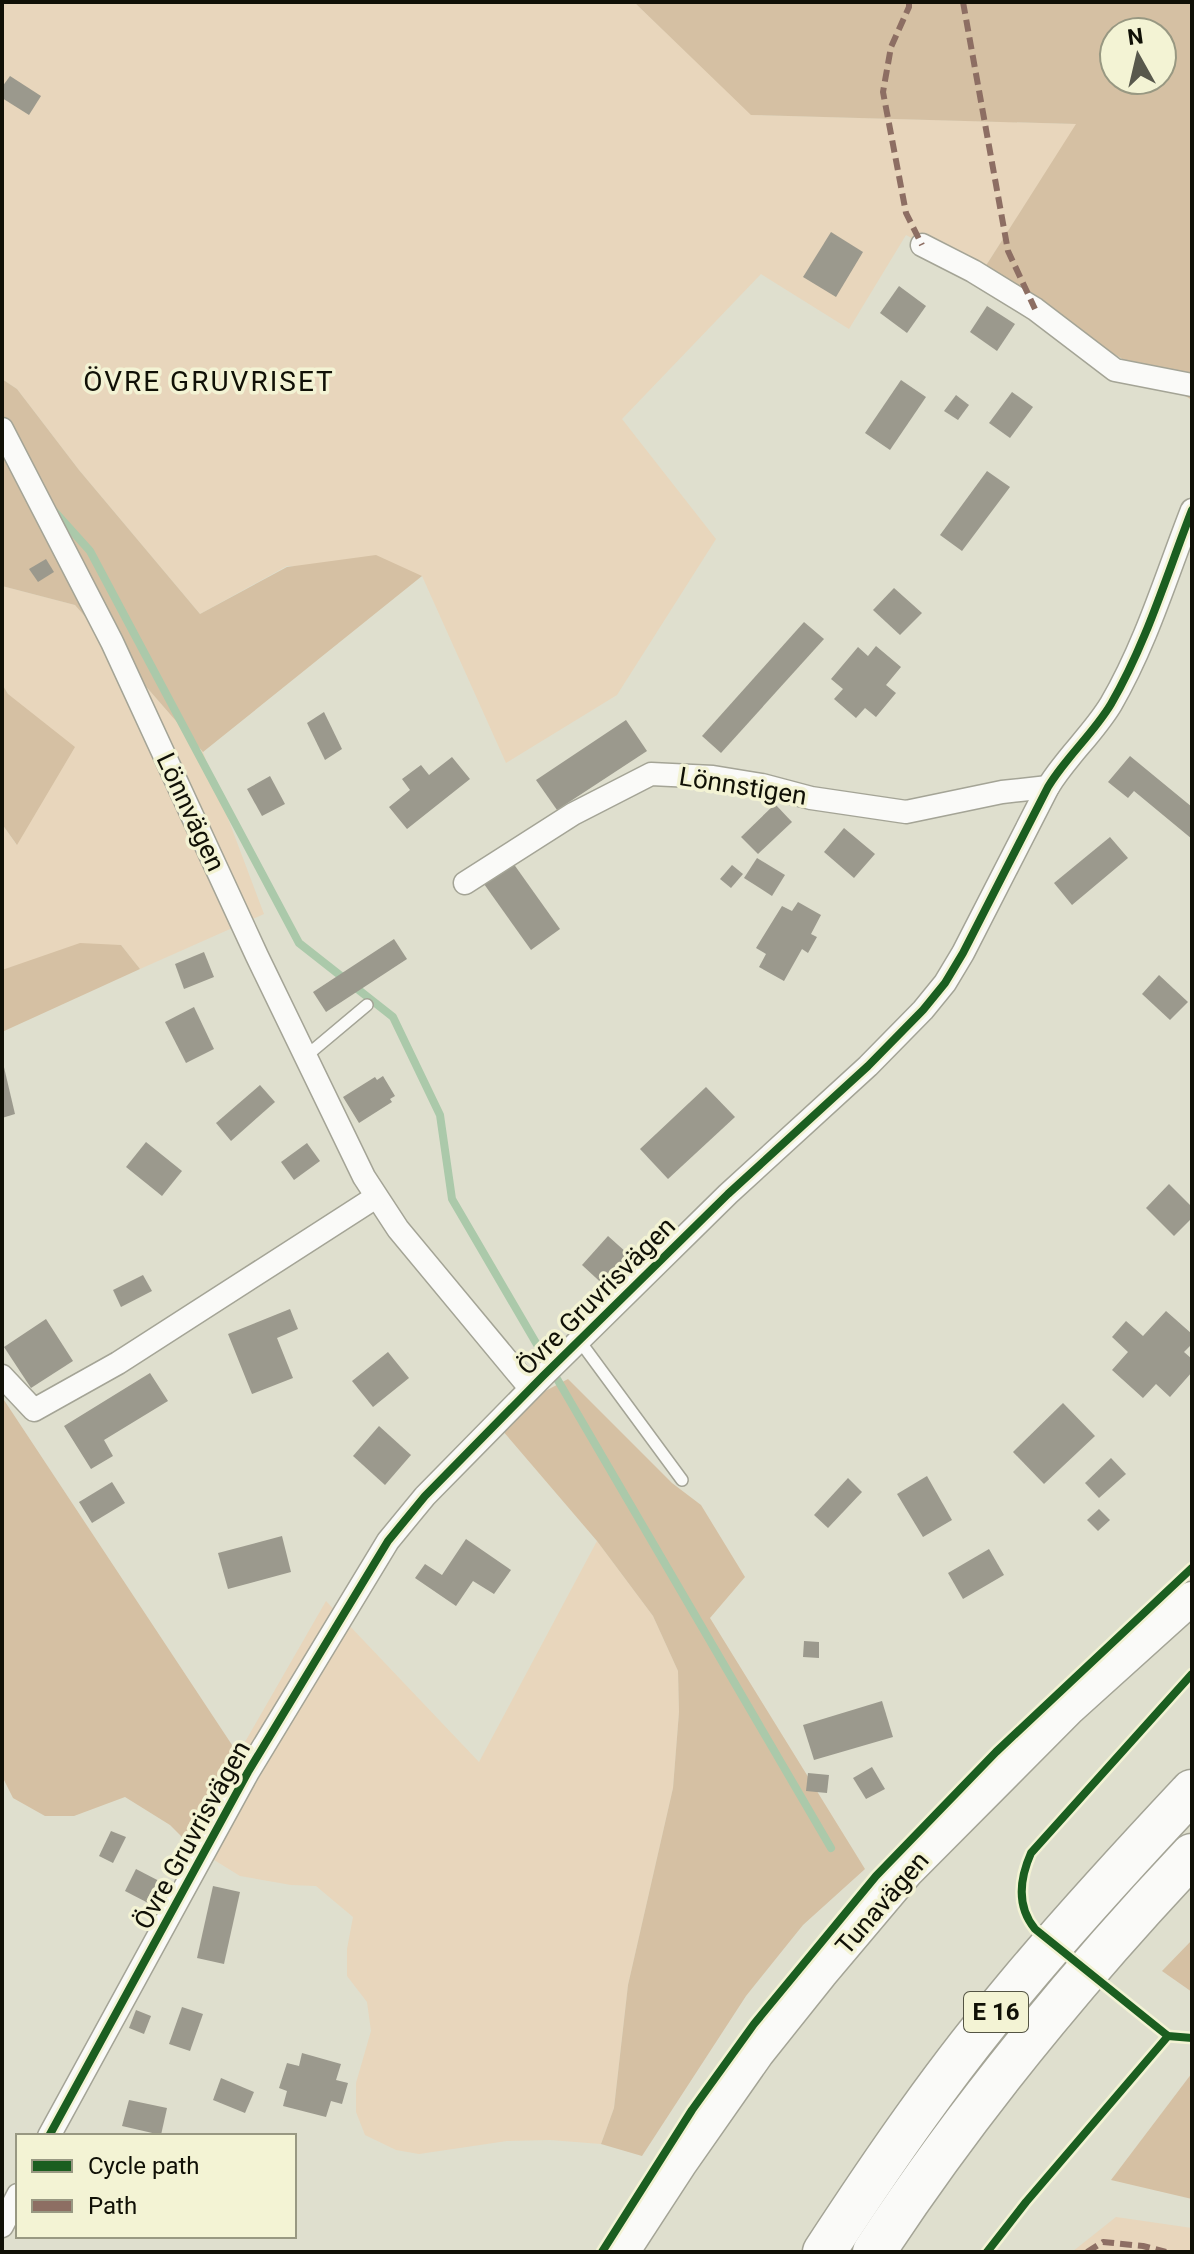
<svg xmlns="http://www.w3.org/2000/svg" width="1194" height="2254" viewBox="0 0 1194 2254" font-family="Roboto,sans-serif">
  <rect width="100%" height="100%" fill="#dfdfce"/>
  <g fill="#e8d6bc">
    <polygon points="2,2 634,2 752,115 1077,124 980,275 906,235 849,329 761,274 622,419 716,539 617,695 506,763 422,576 287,566 200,614 79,470 17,389 2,379"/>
    <polygon points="2,586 75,605 203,752 264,914 140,969 121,945 29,962 2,970 2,824 16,844 8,694 2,684"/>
    <polygon points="597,1541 653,1616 678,1671 679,1712 673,1788 628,1985 614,2108 601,2144 550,2140 507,2141 419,2154 396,2150 365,2135 356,2112 356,2083 371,2031 367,2002 347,1976 347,1949 353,1917 316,1886 291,1885 240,1876 190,1845 238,1754 326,1601 479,1762"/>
    <polygon points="1116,2217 1192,2228 1192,2252 1072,2252"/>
  </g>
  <g fill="#d5c0a3" fill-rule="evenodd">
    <path d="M634,2H1192V400L980,275L1076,124L751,115ZM1114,32H1162V80H1114Z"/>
    <polygon points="2,379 17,389 79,470 200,614 287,567 376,555 422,576 203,752 75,605 2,586"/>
    <polygon points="2,684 8,694 75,747 17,845 2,824"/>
    <polygon points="80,943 121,945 140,969 2,1032 2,970"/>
    <polygon points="568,1379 672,1483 701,1505 745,1577 710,1618 865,1869 803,1925 746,1996 642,2156 601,2144 614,2108 628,1985 673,1788 679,1712 678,1671 653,1616 597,1541 502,1430 532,1398"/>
    <polygon points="2,1397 238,1754 190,1845 170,1825 125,1797 74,1816 45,1816 13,1798 2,1776"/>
    <polygon points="1192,1940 1192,1992 1162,1971"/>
    <polygon points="1192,2073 1192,2199 1111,2180"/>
  </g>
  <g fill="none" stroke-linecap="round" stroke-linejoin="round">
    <polyline stroke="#abc9aa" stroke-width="8" points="54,511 90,551 299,943 393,1017 440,1115 452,1199 831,1848"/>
  </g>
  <g fill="#9b998d">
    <polygon points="10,76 41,96 29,115 2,98 2,87"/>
    <polygon points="831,232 863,252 836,297 803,277"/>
    <polygon points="899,286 926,306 907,333 880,313"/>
    <polygon points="987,306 1015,324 997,351 970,332"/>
    <polygon points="901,380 926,397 890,450 865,433"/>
    <polygon points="1012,392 1033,407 1010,438 989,423"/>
    <polygon points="956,395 969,405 958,420 944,411"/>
    <polygon points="987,471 1010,487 962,551 940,535"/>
    <polygon points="46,559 54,572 38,582 29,569"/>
    <polygon points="894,588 922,613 900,635 873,610"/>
    <polygon points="804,622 824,639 721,753 702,736"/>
    <polygon points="876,646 901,667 886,685 896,693 876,717 865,708 856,718 834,699 843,689 831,679 858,647 868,656"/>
    <polygon points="324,712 342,749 325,760 307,723"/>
    <polygon points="626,720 647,751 557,810 536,780"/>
    <polygon points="1130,756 1192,807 1192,839 1134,791 1128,798 1108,782"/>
    <polygon points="452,757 470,779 407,829 389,807 410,790 402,779 421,765 429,775"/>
    <polygon points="270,776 285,804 262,816 247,789"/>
    <polygon points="775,804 792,822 758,854 741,837"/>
    <polygon points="844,828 875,854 854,878 824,852"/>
    <polygon points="1110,837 1128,858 1072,905 1054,883"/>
    <polygon points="757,858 785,875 772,896 744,878"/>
    <polygon points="513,863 560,929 531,950 484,884"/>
    <polygon points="732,865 743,874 731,888 720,879"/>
    <polygon points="798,902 821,915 811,934 817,937 808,953 802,949 784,981 759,967 766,954 756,948 782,906 792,911"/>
    <polygon points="394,939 407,959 326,1012 313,992"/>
    <polygon points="204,952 214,977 184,989 175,964"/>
    <polygon points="1159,975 1188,1002 1170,1020 1142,994"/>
    <polygon points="194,1007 214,1049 186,1063 165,1022"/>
    <polygon points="3,1063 15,1114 2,1118 2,1064"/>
    <polygon points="383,1076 395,1096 390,1099 392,1102 359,1123 343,1097 375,1077 377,1080"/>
    <polygon points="260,1085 275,1102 231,1141 216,1123"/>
    <polygon points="706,1087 735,1117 668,1179 640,1149"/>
    <polygon points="146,1142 182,1171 162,1196 126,1167"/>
    <polygon points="307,1143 320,1161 294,1180 281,1162"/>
    <polygon points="1169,1184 1192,1207 1192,1218 1174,1236 1146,1208"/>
    <polygon points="608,1236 636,1261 609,1290 582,1265"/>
    <polygon points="143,1275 152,1291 121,1307 113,1290"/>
    <polygon points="290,1309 298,1329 277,1338 293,1378 252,1394 228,1334"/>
    <polygon points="1166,1311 1192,1334 1192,1344 1184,1352 1192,1359 1192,1372 1170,1397 1156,1384 1143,1398 1112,1370 1128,1352 1112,1337 1126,1321 1143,1336"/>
    <polygon points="46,1319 73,1361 31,1388 4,1347"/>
    <polygon points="388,1352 409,1378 373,1407 352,1381"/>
    <polygon points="150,1373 168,1401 104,1440 113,1456 91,1469 64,1426"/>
    <polygon points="1063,1403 1095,1436 1044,1484 1013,1452"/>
    <polygon points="379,1426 411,1455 385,1485 353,1456"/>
    <polygon points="1111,1458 1126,1474 1099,1498 1085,1483"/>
    <polygon points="927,1476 952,1520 923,1537 897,1494"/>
    <polygon points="848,1478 862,1492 828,1528 814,1515"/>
    <polygon points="112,1482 125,1503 92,1523 79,1502"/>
    <polygon points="1099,1509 1110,1520 1098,1531 1087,1520"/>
    <polygon points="282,1536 291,1572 228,1589 218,1553"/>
    <polygon points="466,1539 511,1570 494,1594 473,1581 456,1606 415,1578 425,1564 442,1575"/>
    <polygon points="989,1549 1004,1575 963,1599 948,1573"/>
    <polygon points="804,1641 819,1642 819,1658 803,1657"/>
    <polygon points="882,1701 893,1737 814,1760 803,1725"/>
    <polygon points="872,1767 885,1789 866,1799 853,1778"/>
    <polygon points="808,1773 829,1775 827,1793 806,1791"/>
    <polygon points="111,1831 126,1837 113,1863 99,1856"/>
    <polygon points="136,1869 163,1883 152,1905 125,1891"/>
    <polygon points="213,1886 240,1892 224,1964 197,1958"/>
    <polygon points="182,2007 203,2014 190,2051 169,2044"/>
    <polygon points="136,2010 151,2016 144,2034 129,2028"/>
    <polygon points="302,2053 341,2064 336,2080 348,2083 342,2104 331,2101 326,2117 283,2106 287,2091 279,2088 287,2063 299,2066"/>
    <polygon points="221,2078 254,2092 245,2113 213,2100"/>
    <polygon points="129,2100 167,2108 161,2135 122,2126"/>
  </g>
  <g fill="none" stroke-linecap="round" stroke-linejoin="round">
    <defs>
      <g id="lane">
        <polyline points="305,1057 367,1005"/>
        <polyline points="579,1340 682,1480"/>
      </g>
      <g id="street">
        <polyline points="922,245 973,271 1035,309 1115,370 1192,385"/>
        <polyline points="2,429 112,642 257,956 364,1177 398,1229 530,1388"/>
        <polyline points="465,883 573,814 651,774 713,777 762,785 811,798 906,812 1002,792 1048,787"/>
        <polyline points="2,1376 34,1410 118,1363 376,1197"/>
        <path d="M49,2136L248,1772L388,1541L425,1496L543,1376L728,1194L868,1066L923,1010L945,983L963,953L1048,787C1066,757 1093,734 1111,704C1146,644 1167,574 1192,510"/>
        <polyline points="2,2226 18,2195"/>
      </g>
      <polyline id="secondary" points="623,2252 681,2163 758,2053 821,1974 907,1872 1070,1708 1192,1598"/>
      <g id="highway">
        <path d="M824,2252C884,2160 946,2070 1017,1986C1073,1919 1132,1855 1192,1791"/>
        <path d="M874,2252C968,2109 1075,1979 1192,1855"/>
      </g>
    </defs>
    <use href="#lane" stroke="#a4a496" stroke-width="14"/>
    <use href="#street" stroke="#a4a496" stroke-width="25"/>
    <use href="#secondary" stroke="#a4a496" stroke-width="35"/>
    <use href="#highway" stroke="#a4a496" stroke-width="45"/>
    <use href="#lane" stroke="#fafaf8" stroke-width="11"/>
    <use href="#street" stroke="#fafaf8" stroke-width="22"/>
    <use href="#secondary" stroke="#fafaf8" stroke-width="32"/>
    <use href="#highway" stroke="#fafaf8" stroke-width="42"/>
    <g stroke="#8d6e63" stroke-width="6" stroke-dasharray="12 6" stroke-linecap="butt">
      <polyline points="909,2 909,7 891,47 883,92 906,213 922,245"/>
      <polyline points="963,2 1008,251 1035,309"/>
      <polyline points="1087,2252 1103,2242 1143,2246 1166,2252"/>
    </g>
    <defs>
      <g id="cycleway">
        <path d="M1192,1674L1031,1853C1020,1878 1016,1906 1035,1929L1168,2036L1192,2038"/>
        <path d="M49,2136L248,1772L388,1541L425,1496L543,1376L728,1194L868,1066L923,1010L945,983L963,953L1048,787C1066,757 1093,734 1111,704C1146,644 1167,574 1192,510"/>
        <polyline points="602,2252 692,2110 754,2024 876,1876 996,1752 1192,1568"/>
        <polyline points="987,2252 1026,2202 1168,2036"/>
      </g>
    </defs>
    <use href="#cycleway" stroke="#f3f3d4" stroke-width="13"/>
    <use href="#cycleway" stroke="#1b5e20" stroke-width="8"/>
  </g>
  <g text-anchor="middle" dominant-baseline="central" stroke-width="7" stroke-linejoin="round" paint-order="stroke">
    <rect fill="#f3f3d4" stroke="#545444" stroke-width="2" x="964" y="1992" width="64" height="40" rx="6"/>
    <g font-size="24" font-weight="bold" fill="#101006">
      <text x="996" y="2012">E 16</text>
    </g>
    <g font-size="26" fill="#101006" stroke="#f3f3d4">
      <text transform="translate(743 786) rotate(9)">Lönnstigen</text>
      <text transform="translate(191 812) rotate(65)">Lönnvägen</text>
      <text transform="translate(596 1296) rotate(-45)">Övre Gruvrisvägen</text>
      <text transform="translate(192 1835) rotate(-61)">Övre Gruvrisvägen</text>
      <text transform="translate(882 1903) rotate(-49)">Tunavägen</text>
    </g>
    <g font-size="28" letter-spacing="2" fill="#101006" stroke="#f3f3d4">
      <text x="209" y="381">ÖVRE GRUVRISET</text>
    </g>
  </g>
  <rect width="1194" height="2254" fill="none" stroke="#101006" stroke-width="8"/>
  <rect x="16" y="2134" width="280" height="104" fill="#f3f3d4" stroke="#989882" stroke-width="2"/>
  <rect x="32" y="2160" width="40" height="12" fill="#1b5e20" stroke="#989882" stroke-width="2"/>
  <text x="88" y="2174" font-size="24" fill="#101006">Cycle path</text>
  <rect x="32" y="2200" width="40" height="12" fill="#8d6e63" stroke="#989882" stroke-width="2"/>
  <text x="88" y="2214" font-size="24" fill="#101006">Path</text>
  <g transform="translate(1138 56) rotate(352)"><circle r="38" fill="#f3f3d4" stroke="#989882" stroke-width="2"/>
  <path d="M0-6L14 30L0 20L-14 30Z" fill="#58584c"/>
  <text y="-12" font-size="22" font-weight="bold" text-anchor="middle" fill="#101006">N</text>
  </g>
</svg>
